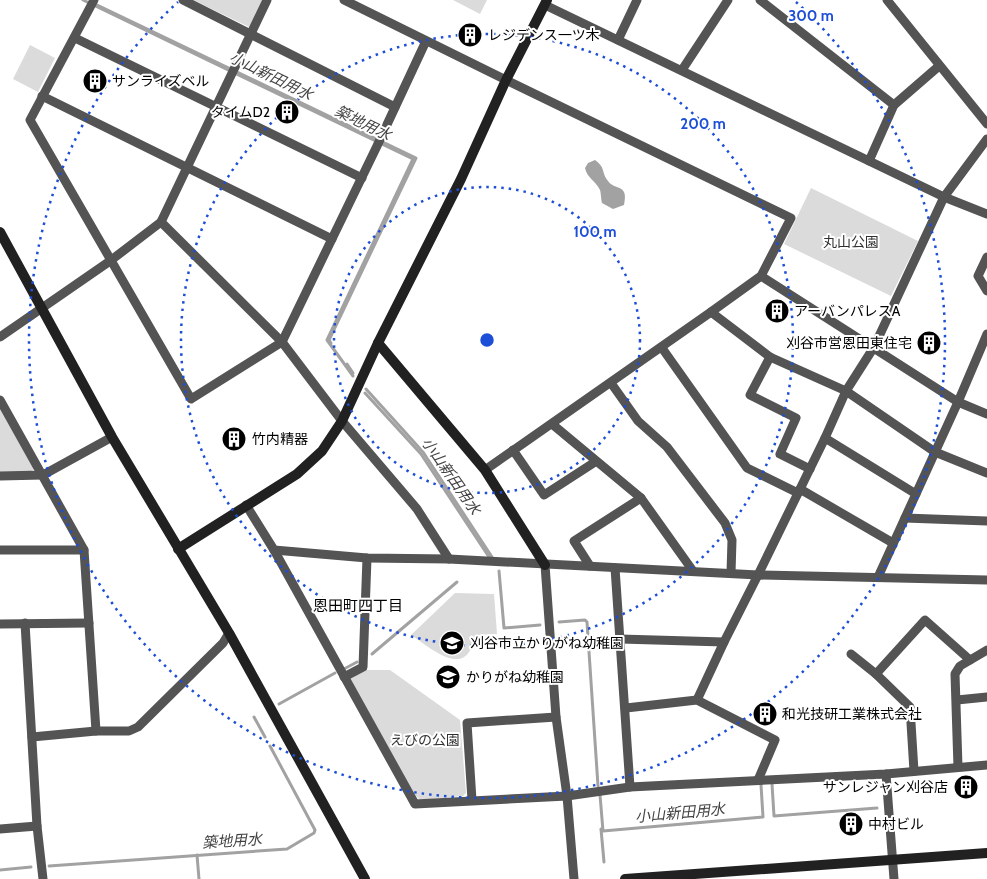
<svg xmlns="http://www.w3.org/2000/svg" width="987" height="879" viewBox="0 0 987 879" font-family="Cabin,'Noto Sans JP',sans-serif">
  <rect width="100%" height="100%" fill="#fff"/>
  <g fill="#dbdbdb">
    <polygon points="193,0 262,0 249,27"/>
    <polygon points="453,0 487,0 480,14"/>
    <polygon points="30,45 55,58 38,92 13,79"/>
    <polygon points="811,188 918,241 891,296 784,244"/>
    <polygon points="0,410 34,469 30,472 0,472"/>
    <path d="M455,593L494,594L497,634L475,635C467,681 434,650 411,635Z"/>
    <polygon points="365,670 390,670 460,720 466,793 463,796 420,800 415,795 350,679"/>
  </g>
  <path fill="#a2a2a2" d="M595,160C606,168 601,172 608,181C615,191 629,183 624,205L613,209L602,203C601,199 601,193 600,190C596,181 587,178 585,168L588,163Z"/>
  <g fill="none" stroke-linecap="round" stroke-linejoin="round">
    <g stroke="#a2a2a2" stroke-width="3">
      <polyline points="83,0 413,159 327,340 353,376"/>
      <polyline points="95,4 416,158 329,340 331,343"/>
      <polyline points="347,364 353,373"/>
      <polyline points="366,389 423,452 492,557"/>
      <polyline points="365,393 421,454 489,557"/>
      <polyline points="499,571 504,628 540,625"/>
      <polyline points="559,622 585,620 587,622 598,786"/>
      <polyline points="372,654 457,582"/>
      <polyline points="344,669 357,662"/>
      <polyline points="279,704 335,673"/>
      <polyline points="254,717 265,737"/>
      <polyline points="772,784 774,816 877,808"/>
      <polyline points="600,795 603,831 763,817 761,785"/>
      <polyline points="601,829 604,862"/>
      <polyline points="197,855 199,879"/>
      <polyline points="49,866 287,849 314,833 315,830 270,746"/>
      <polyline points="0,870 31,867"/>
    </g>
    <g stroke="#545454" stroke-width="9">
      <polyline points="94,0 30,120 191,399 282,342 377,146 426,41"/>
      <polyline points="183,0 395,107"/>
      <polyline points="344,0 500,77 791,218 761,276 711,312 770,357 846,391 935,452 987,473"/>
      <polyline points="760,0 894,105"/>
      <polyline points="887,0 987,124"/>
      <polyline points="545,5 944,197 987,214"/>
      <polyline points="75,38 362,178"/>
      <polyline points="618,40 637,0"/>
      <polyline points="682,70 728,0"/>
      <polyline points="42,96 332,239"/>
      <polyline points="869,161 894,105 939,66"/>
      <polyline points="161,222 267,0"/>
      <polyline points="987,257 978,276 987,291"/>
      <polyline points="761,276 958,402 987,414"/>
      <polyline points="0,337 110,261 161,222 282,342 342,421 417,509 449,559"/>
      <polyline points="662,348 747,468 798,493"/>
      <polyline points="770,357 750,395 796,418 780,454 810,469"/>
      <polyline points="611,383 638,421 667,447 725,523 732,540 731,573"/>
      <polyline points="0,400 84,550 96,731"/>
      <polyline points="552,424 641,498 693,571"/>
      <polyline points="825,438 916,494"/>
      <polyline points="513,450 544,495 595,462"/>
      <polyline points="485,470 711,312"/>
      <polyline points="0,476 43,475 112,437"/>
      <polyline points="800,489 893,543"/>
      <polyline points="246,505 274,550 367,558 449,559 758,575 987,580"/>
      <polyline points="905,518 987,521"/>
      <polyline points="0,550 84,550"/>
      <polyline points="274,550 415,804 567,796 630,787 886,774 987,765"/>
      <polyline points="545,565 556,717 567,796 574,879"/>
      <polyline points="590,566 574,541 641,498"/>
      <polyline points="615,568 630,787"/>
      <polyline points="878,577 958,402 987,334"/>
      <polyline points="25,623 37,826 43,879"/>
      <polyline points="0,624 89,623"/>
      <polyline points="620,639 724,642"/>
      <polyline points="851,654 876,674 910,707 914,771"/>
      <polyline points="876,674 925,620 970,660"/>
      <polyline points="344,677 363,667 367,558"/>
      <polyline points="697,700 724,642 758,575 825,438 846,391 874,347 944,197 987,139"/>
      <polyline points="957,700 987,697"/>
      <polyline points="626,708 697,700 775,740 758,780"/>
      <polyline points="32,737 96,731 129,731 138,727 223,643 229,633"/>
      <polyline points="958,767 955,674 960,666 987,650"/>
      <polyline points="886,774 894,879"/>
      <polyline points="472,800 467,723 556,717"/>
      <polyline points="0,829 37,826"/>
    </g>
    <g stroke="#212121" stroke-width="10">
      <polyline points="0,232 112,437 229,633 365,879"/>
      <polyline points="378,343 485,470 545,565"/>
      <polyline points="178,549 297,474 322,451 342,421 378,343 461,179 506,80 547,0"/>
      <polyline points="625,879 987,853"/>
    </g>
  </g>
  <g fill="none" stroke="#1d4ed8" stroke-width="2.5" stroke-dasharray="2.5 5">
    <circle cx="487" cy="340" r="153"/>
    <circle cx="487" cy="340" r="306"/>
    <path d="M796 2A458 458 0 1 1 178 2"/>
  </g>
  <defs>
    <symbol id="building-disc" viewBox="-11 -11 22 22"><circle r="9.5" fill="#000" stroke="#fff"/><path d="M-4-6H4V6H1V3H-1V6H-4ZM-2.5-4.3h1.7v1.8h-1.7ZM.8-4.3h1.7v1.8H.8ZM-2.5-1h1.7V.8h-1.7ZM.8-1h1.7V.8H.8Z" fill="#fff"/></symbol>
    <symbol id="school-disc" viewBox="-11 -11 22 22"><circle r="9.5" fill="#000" stroke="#fff"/><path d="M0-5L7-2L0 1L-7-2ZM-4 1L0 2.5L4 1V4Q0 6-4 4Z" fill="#fff"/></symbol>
  </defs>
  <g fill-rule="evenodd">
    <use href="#building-disc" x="456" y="21" width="28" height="28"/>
    <use href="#building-disc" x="81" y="67" width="28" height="28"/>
    <use href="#building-disc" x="273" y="98" width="28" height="28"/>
    <use href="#building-disc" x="763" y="297" width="28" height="28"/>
    <use href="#building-disc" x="915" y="329" width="28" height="28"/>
    <use href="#building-disc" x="220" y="425" width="28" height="28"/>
    <use href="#school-disc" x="438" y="629" width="28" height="28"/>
    <use href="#school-disc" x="434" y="663" width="28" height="28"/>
    <use href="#building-disc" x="751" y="700" width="28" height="28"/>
    <use href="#building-disc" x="952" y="773" width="28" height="28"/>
    <use href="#building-disc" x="837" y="810" width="28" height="28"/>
  </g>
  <g text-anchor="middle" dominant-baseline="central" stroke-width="4" stroke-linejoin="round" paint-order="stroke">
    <g font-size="14" fill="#000" stroke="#fff" text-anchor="start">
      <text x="488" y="35">レジデンス一ツ木</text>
      <text x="112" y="81">サンライズベル</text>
      <text x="270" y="112" text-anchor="end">タイムD2</text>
      <text x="794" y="311">アーバンパレスA</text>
      <text x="912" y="343" text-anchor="end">刈谷市営恩田東住宅</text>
      <text x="252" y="439">竹内精器</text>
      <text x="470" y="643">刈谷市立かりがね幼稚園</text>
      <text x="466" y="677">かりがね幼稚園</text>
      <text x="782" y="714">和光技研工業株式会社</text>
      <text x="948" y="787" text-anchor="end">サンレジャン刈谷店</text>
      <text x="868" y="824">中村ビル</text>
    </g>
    <g font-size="14" fill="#323232" stroke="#fff">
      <text x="851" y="242">丸山公園</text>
      <text x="425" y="740">えびの公園</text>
    </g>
    <g font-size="15" font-style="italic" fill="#434343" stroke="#fff">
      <text transform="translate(271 76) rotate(26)">小山新田用水</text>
      <text transform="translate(363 123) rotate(26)">築地用水</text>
      <text transform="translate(451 476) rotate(55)">小山新田用水</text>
      <text transform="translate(680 813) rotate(-5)">小山新田用水</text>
      <text transform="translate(232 841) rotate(-4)">築地用水</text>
    </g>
    <g font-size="15" fill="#000" stroke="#fff">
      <text x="358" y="606">恩田町四丁目</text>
    </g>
  </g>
  <circle cx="487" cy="340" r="8" fill="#1d4ed8" stroke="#fff" stroke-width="2.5"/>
  <g font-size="15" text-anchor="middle" font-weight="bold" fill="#1d4ed8" stroke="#fff" stroke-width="4" stroke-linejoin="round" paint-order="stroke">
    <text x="811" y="21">300 m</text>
    <text x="703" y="129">200 m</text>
    <text x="595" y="237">100 m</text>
  </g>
</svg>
